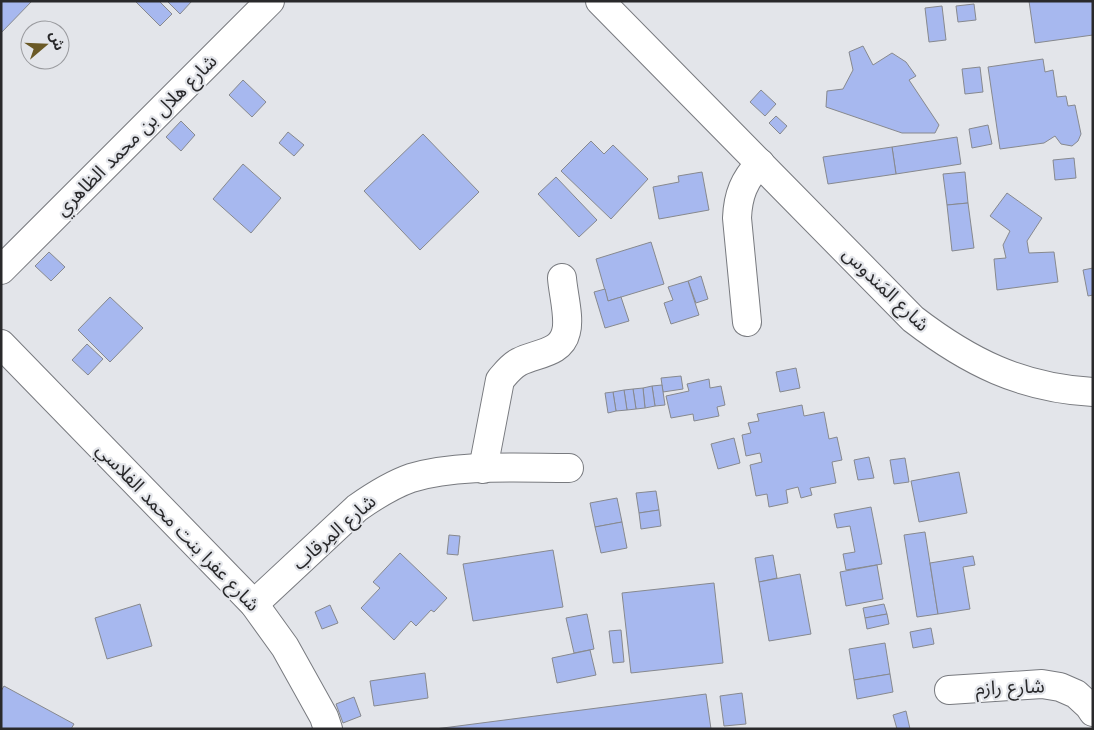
<svg xmlns="http://www.w3.org/2000/svg" width="1094" height="730" viewBox="0 0 1094 730" font-family="Jost,'Noto Sans Arabic',sans-serif">
  <rect width="100%" height="100%" fill="#e3e5ea"/>
  <g fill="#a7b8ef" stroke="#87898e">
    <polygon points="1,1 32,1 1,33"/>
    <polygon points="135,1 159,1 172,14 160,26"/>
    <polygon points="167,1 192,1 180,14"/>
    <polygon points="1029,1 1093,1 1093,35 1035,43"/>
    <polygon points="974,4 976,20 958,22 956,6"/>
    <polygon points="942,6 946,40 929,42 925,8"/>
    <polygon points="863,46 873,65 892,53 906,62 916,76 909,80 939,125 935,133 902,133 826,107 827,91 843,89 853,70 849,52"/>
    <polygon points="1043,59 1045,72 1053,70 1057,97 1066,96 1068,106 1075,105 1081,134 1078,141 1072,146 1061,144 1055,136 1044,143 1000,149 988,67"/>
    <polygon points="980,67 983,92 965,94 962,69"/>
    <polygon points="243,80 266,102 252,117 229,95"/>
    <polygon points="761,90 776,104 765,116 750,102"/>
    <polygon points="776,116 787,126 780,134 769,123"/>
    <polygon points="181,121 195,135 181,151 166,137"/>
    <polygon points="988,125 992,144 972,148 969,129"/>
    <polygon points="288,132 304,145 294,156 279,143"/>
    <polygon points="423,134 479,192 420,250 364,191"/>
    <polygon points="957,137 961,164 896,174 892,147"/>
    <polygon points="591,141 604,154 613,145 648,179 611,219 561,171"/>
    <polygon points="892,147 896,174 828,184 823,157"/>
    <polygon points="1074,158 1076,178 1055,180 1053,160"/>
    <polygon points="243,164 281,198 251,233 213,199"/>
    <polygon points="702,172 709,210 659,219 653,187 679,182 678,176"/>
    <polygon points="965,172 968,203 947,205 943,174"/>
    <polygon points="556,177 597,220 579,237 538,194"/>
    <polygon points="1007,193 1042,218 1027,241 1029,253 1054,252 1058,282 997,290 994,259 1006,258 1003,245 1010,231 990,216"/>
    <polygon points="968,203 974,248 952,251 947,205"/>
    <polygon points="651,242 664,284 608,301 596,259"/>
    <polygon points="49,252 65,267 51,281 35,266"/>
    <polygon points="1093,268 1093,295 1088,296 1083,270"/>
    <polygon points="701,276 708,299 696,303 688,281"/>
    <polygon points="688,281 699,315 671,324 664,303 673,300 668,287"/>
    <polygon points="605,289 608,301 621,297 629,321 605,328 594,292"/>
    <polygon points="110,297 143,328 110,362 78,330"/>
    <polygon points="87,344 103,359 88,375 72,360"/>
    <polygon points="796,368 800,388 780,392 776,372"/>
    <polygon points="681,376 683,389 663,392 661,378"/>
    <polygon points="709,379 710,388 721,386 725,405 717,407 719,416 694,421 693,414 671,418 666,396 689,391 687,384"/>
    <polygon points="662,385 665,405 655,406 652,386"/>
    <polygon points="652,386 655,406 645,408 643,388"/>
    <polygon points="643,388 645,408 636,409 633,389"/>
    <polygon points="633,389 636,409 627,410 624,390"/>
    <polygon points="624,390 627,410 616,411 613,392"/>
    <polygon points="613,392 616,411 608,413 605,393"/>
    <polygon points="802,405 804,416 824,412 829,439 837,437 842,460 832,462 836,483 810,488 812,495 801,498 798,487 786,490 788,503 769,507 767,494 756,496 750,465 762,462 760,453 746,456 742,435 751,433 748,423 759,421 757,414"/>
    <polygon points="734,438 740,463 718,469 711,444"/>
    <polygon points="869,457 874,478 858,480 854,460"/>
    <polygon points="905,458 909,482 894,484 890,460"/>
    <polygon points="959,472 967,513 919,522 911,481"/>
    <polygon points="656,491 659,510 639,513 636,493"/>
    <polygon points="617,498 622,522 595,527 590,503"/>
    <polygon points="871,507 882,564 846,570 843,554 855,552 850,526 837,528 834,514"/>
    <polygon points="659,510 661,526 641,529 639,513"/>
    <polygon points="622,522 627,548 601,553 595,527"/>
    <polygon points="925,532 938,614 917,617 904,535"/>
    <polygon points="449,535 460,536 458,555 447,554"/>
    <polygon points="553,550 563,607 473,621 463,564"/>
    <polygon points="400,553 447,598 434,612 431,610 416,626 411,621 394,640 361,608 380,588 373,582"/>
    <polygon points="773,555 777,578 759,582 755,558"/>
    <polygon points="973,556 975,565 963,567 970,609 938,614 930,563"/>
    <polygon points="877,565 883,599 846,606 840,572"/>
    <polygon points="800,574 811,634 769,641 759,582"/>
    <polygon points="714,583 723,663 631,673 622,593"/>
    <polygon points="140,604 152,646 107,659 95,618"/>
    <polygon points="884,604 887,614 865,618 863,608"/>
    <polygon points="330,605 338,623 322,629 315,612"/>
    <polygon points="587,614 594,649 574,653 566,618"/>
    <polygon points="887,614 889,624 867,629 865,618"/>
    <polygon points="931,628 934,644 913,648 910,632"/>
    <polygon points="621,630 624,662 613,663 609,631"/>
    <polygon points="885,643 890,674 854,680 849,649"/>
    <polygon points="590,650 596,675 557,683 552,658"/>
    <polygon points="425,673 428,698 374,706 370,681"/>
    <polygon points="890,674 893,692 857,699 854,680"/>
    <polygon points="4,686 74,724 71,729 1,729 1,691"/>
    <polygon points="742,693 746,724 724,726 720,696"/>
    <polygon points="706,694 711,729 435,729"/>
    <polygon points="354,697 361,716 343,723 336,704"/>
    <polygon points="906,711 910,729 897,729 893,715"/>
  </g>
  <g fill="none" stroke-linecap="round" stroke-linejoin="round">
    <defs>
      <g id="minor">
        <path d="M600,1L913,319C969,362 1021,388 1093,392"/>
        <polyline points="1,270 270,1"/>
        <path d="M747,322L737,218C738,195 744,180 760,163"/>
        <polyline points="1,344 254,604 285,647 324,717 328,729"/>
        <path d="M483,469L500,380C506,373 511,366 519,362C536,353 561,354 566,332C570,318 563,293 562,278"/>
        <path d="M254,604L357,508C374,496 391,485 411,478C458,464 519,468 569,468"/>
        <polyline points="949,690 1042,684 1060,687 1076,694 1089,706 1093,712"/>
      </g>
    </defs>
    <use href="#minor" stroke="#787a7f" stroke-width="30"/>
    <use href="#minor" stroke="#fff" stroke-width="28"/>
  </g>
  <g text-anchor="middle" dominant-baseline="central" stroke-width="4.5" stroke-linejoin="round" paint-order="stroke">
    <g font-size="19" fill="#29292b" stroke="#e3e5ea">
      <text transform="translate(136 135) rotate(-45)">شارع هلال بن محمد الظاهري</text>
      <text transform="translate(886 289) rotate(44)">شارع المَندوس</text>
      <text transform="translate(178 527) rotate(46)">شارع عفرا بنت محمد الفلاسي</text>
      <text transform="translate(334 532) rotate(-41)">شارع المِرقاب</text>
      <text transform="translate(1010 687) rotate(-2)">شارع رازم</text>
    </g>
  </g>
  <rect width="1094" height="730" fill="none" stroke="#29292b" stroke-width="5"/>
  <g transform="translate(45 45) rotate(71)"><circle r="24" fill="#e3e5ea" stroke="#999a9e"/>
  <path d="M0-4L9 19L0 12L-9 19Z" fill="#6a5926"/>
  <text y="-8" font-size="14" font-weight="bold" text-anchor="middle" fill="#29292b">ش</text>
  </g>
</svg>
